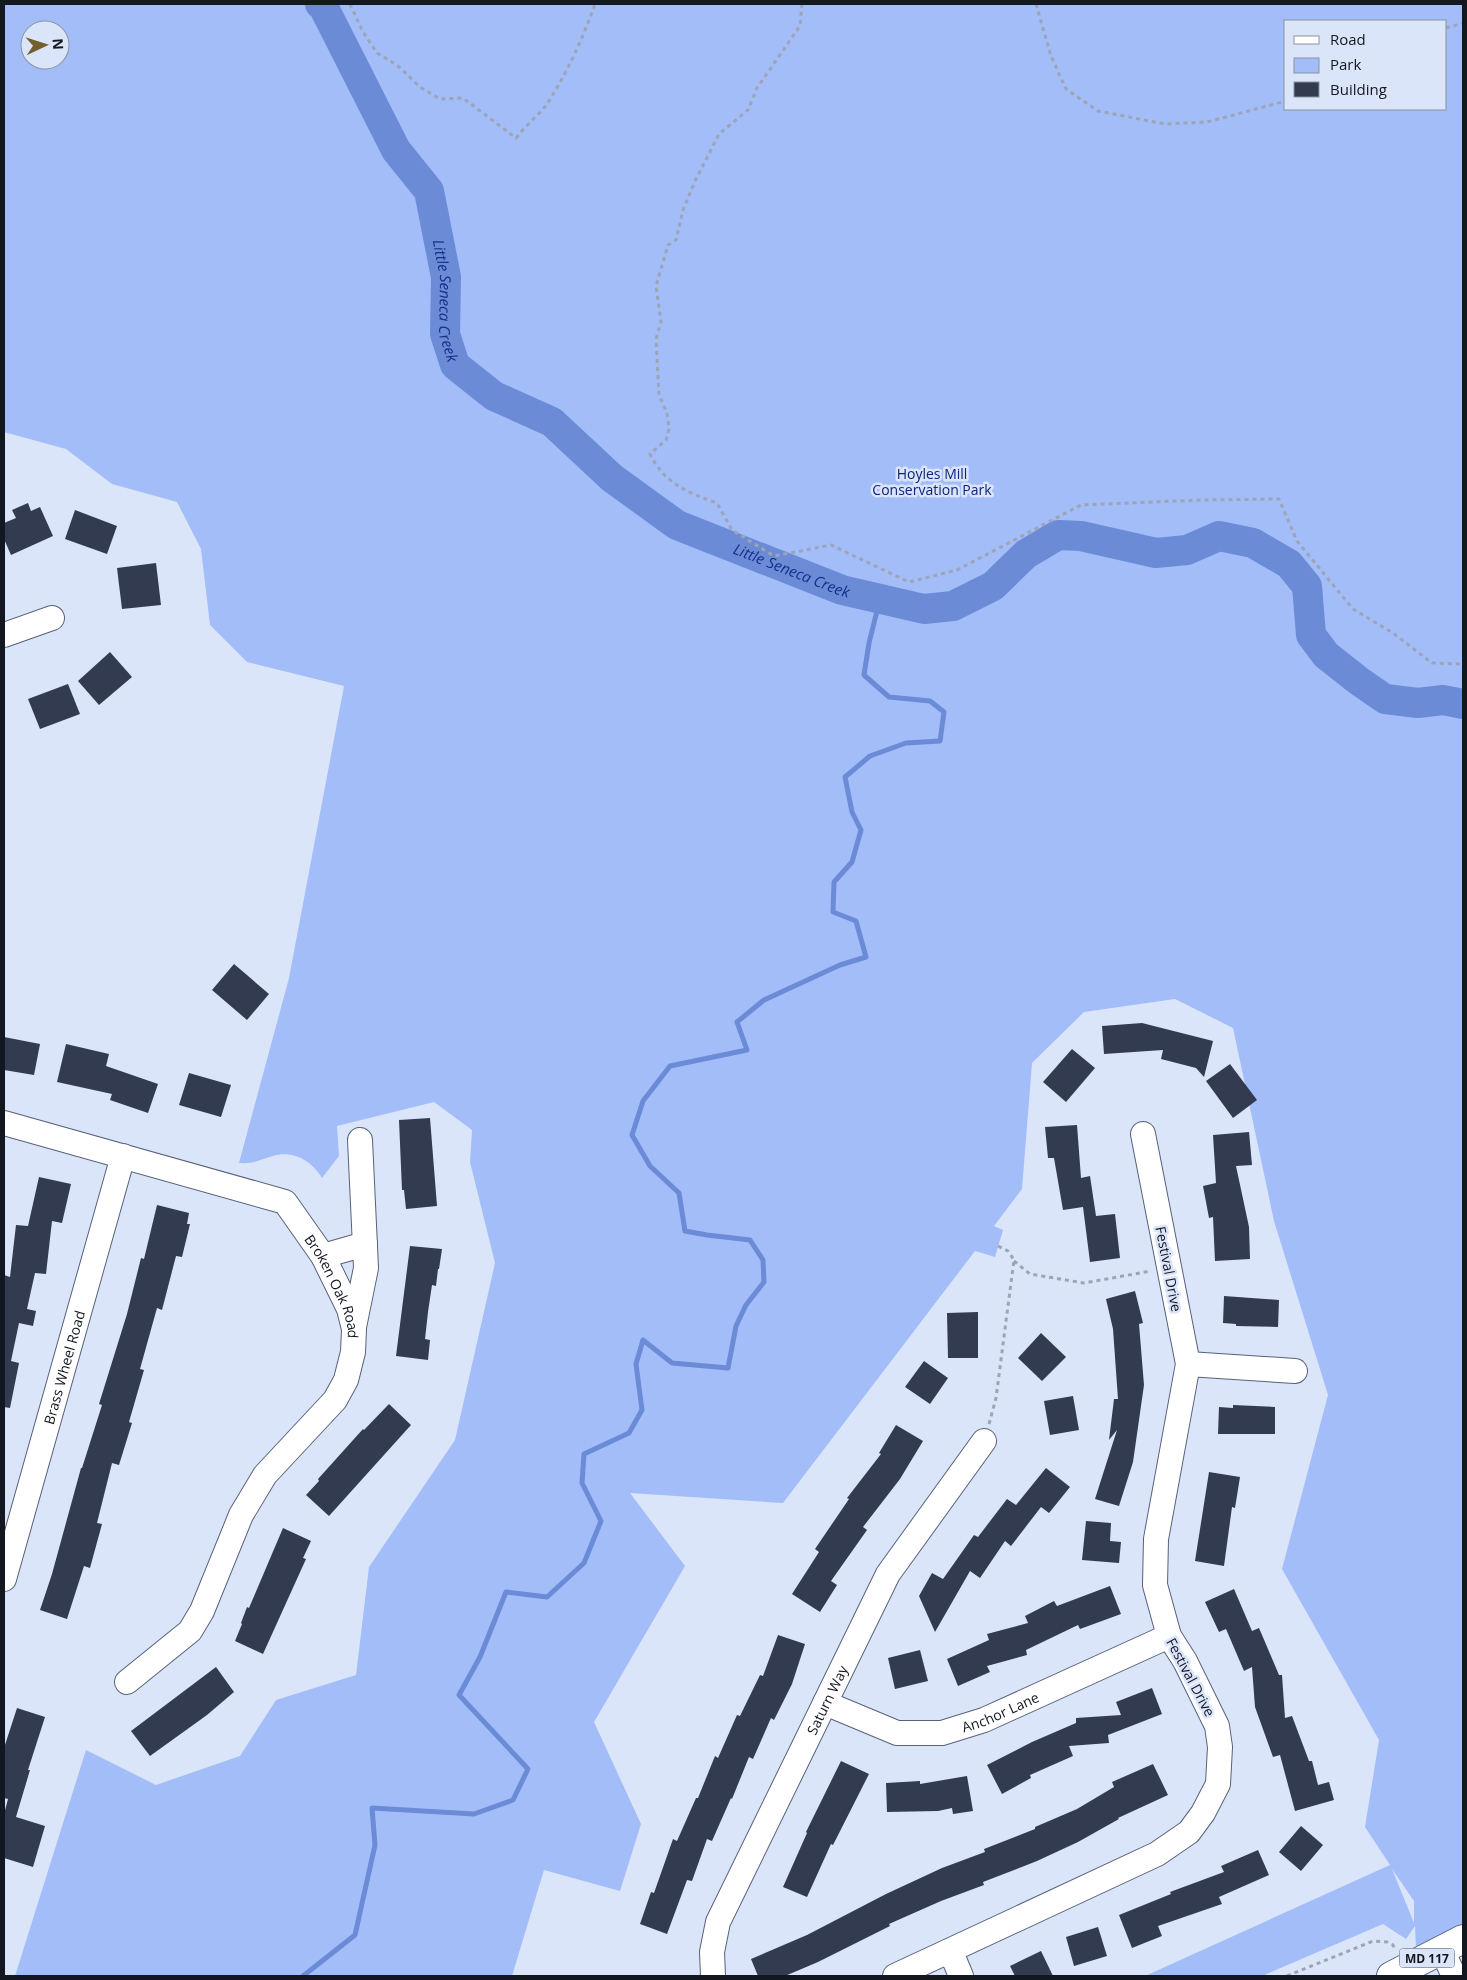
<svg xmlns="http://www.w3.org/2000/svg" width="1467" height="1980" viewBox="0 0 1467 1980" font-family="'Open Sans',sans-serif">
  <rect width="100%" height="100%" fill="#dbe5fa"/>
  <path fill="#a3bdf9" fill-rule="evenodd" d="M4,4H1463V1923L1416,1949L1415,1926L1406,1939L1383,1924L1262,1976H1145L1390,1865L1365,1827L1379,1740L1282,1569L1328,1395L1274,1221L1233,1028L1175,999L1084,1012L1032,1063L1022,1189L994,1226L1003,1230L995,1257L975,1251L783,1503L630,1493L685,1566L594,1722L641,1824L620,1891L544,1870L512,1976H15L86,1750L156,1785L240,1756L276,1700L356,1675L369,1567L455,1440L495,1263L470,1162L472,1130L434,1102L337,1126L339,1156L322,1178C312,1161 293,1150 273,1156C259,1160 254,1164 239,1163L289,978L344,686L247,662L210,625L201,549L177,502L112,484L66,449L4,432ZM1286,21H1446V109H1286ZM30,30H60V60H30ZM1392,1869L1414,1901V1923Z"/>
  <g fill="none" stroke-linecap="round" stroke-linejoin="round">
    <polyline stroke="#6b8bd7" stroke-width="5" points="303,1976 355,1935 375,1845 372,1808 474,1814 513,1800 528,1769 459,1695 480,1657 506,1592 547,1597 584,1563 601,1521 582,1483 584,1454 629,1433 642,1410 636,1364 643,1340 672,1363 728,1368 736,1326 746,1305 764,1282 763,1260 750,1240 707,1235 685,1231 679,1193 650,1166 632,1135 643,1101 670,1066 747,1050 737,1022 764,1000 840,965 866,957 856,921 833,912 834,882 852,862 861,830 852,812 845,777 870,756 906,743 940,741 944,712 930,701 889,697 864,675 869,643 880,599"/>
    <path stroke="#6b8bd7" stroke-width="30" id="s1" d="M320,4L323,6L396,150L429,191L446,277L445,334L455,365L494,396L552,422L612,478L677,525L842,590L924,609L953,606L993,586L1026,554L1058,535L1081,536L1156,553L1187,550L1219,536L1253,543L1289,564L1307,586L1311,635L1326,655L1359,681L1385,699L1418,703L1443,700L1463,704"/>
  </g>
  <g fill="#323b50">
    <polygon points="28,503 31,511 40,507 53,536 11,555 4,539 4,523 16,518 12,510"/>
    <polygon points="75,510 117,526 107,554 65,539"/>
    <polygon points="156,563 161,605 122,609 117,568"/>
    <polygon points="110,652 132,677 99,705 78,681"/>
    <polygon points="68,684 80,714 40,729 28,699"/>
    <polygon points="234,964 269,994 247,1020 212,990"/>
    <polygon points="1142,1023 1213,1041 1204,1077 1196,1068 1161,1059 1163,1050 1104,1054 1102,1026"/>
    <polygon points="4,1037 40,1044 34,1075 4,1070"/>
    <polygon points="66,1044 109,1054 106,1066 158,1084 148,1113 110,1100 112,1094 57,1082"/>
    <polygon points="1072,1049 1095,1068 1066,1102 1043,1082"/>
    <polygon points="1230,1064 1257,1100 1233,1118 1206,1081"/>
    <polygon points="189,1073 231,1085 221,1117 179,1105"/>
    <polygon points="430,1118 437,1206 406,1209 404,1190 402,1190 399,1120"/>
    <polygon points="1077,1125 1081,1178 1090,1176 1096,1216 1115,1214 1120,1258 1090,1262 1083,1207 1063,1210 1054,1158 1048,1158 1045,1127"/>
    <polygon points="1249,1132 1252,1165 1236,1166 1249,1227 1250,1259 1215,1261 1213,1217 1209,1218 1203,1186 1216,1183 1213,1135"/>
    <polygon points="39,1177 71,1184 62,1223 52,1221 46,1274 35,1273 27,1309 36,1311 33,1326 19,1323 11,1361 19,1363 10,1408 4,1407 4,1275 10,1277 16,1225 28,1226"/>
    <polygon points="157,1205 189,1213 187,1224 190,1224 182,1257 176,1256 162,1310 157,1308 140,1369 144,1370 129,1422 132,1423 119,1465 112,1463 97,1523 102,1524 90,1568 84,1566 67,1619 40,1610 52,1574 81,1468 82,1468 102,1405 99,1404 127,1314 141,1258 144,1259"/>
    <polygon points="410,1246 442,1249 439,1269 438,1269 436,1286 432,1285 428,1312 425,1339 430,1340 428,1360 396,1356"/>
    <polygon points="1135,1291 1143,1323 1139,1324 1144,1385 1133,1462 1119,1506 1095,1499 1117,1430 1109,1440 1114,1399 1118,1399 1113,1329 1106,1299"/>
    <polygon points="1224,1296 1279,1300 1278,1327 1236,1326 1236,1324 1223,1323"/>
    <polygon points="978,1312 978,1358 948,1358 947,1313"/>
    <polygon points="1041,1333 1066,1357 1042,1381 1018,1358"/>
    <polygon points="924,1361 948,1378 930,1404 905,1387"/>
    <polygon points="1073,1396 1079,1430 1050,1435 1044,1401"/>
    <polygon points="389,1404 411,1425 329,1516 306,1495 319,1481 318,1479 363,1429 364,1430"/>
    <polygon points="1233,1405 1275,1407 1275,1434 1218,1434 1219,1407 1233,1408"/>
    <polygon points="896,1425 923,1441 900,1479 863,1527 867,1530 831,1581 837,1585 820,1612 792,1594 819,1552 815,1549 849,1499 847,1498 881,1454 879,1453"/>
    <polygon points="1046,1468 1070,1487 1049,1513 1041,1507 1011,1546 1005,1541 980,1578 970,1571 935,1632 919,1596 932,1573 943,1579 974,1535 978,1537 1007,1499 1016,1505"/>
    <polygon points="1209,1472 1240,1477 1235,1508 1232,1507 1224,1566 1195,1561"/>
    <polygon points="1086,1521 1111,1523 1110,1541 1121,1542 1119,1563 1082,1560"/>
    <polygon points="283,1528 311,1541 303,1558 306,1559 263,1654 235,1641 242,1624 241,1623 247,1607 249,1608"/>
    <polygon points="1110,1586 1121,1614 1080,1629 1078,1625 1026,1650 1027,1655 987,1666 990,1672 958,1686 947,1659 989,1640 987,1634 1028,1623 1025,1616 1054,1601 1057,1606"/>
    <polygon points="1234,1589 1252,1631 1259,1628 1279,1675 1282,1675 1285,1718 1292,1716 1309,1761 1312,1761 1318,1785 1329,1782 1334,1800 1295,1811 1280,1755 1273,1757 1255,1707 1252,1667 1244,1671 1226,1629 1219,1632 1205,1602"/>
    <polygon points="778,1635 805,1644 792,1684 774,1720 771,1718 753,1759 749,1757 732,1799 731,1798 712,1841 707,1839 692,1881 687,1880 667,1934 640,1924 651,1892 654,1893 673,1839 677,1841 696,1798 698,1798 715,1756 718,1758 737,1715 740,1716 760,1675 763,1676"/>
    <polygon points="920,1650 928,1681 895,1689 888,1658"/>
    <polygon points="216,1667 234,1692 207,1715 150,1756 131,1731"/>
    <polygon points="1152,1688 1162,1714 1108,1735 1109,1743 1069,1746 1073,1756 1030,1775 1031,1778 1002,1794 987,1765 1032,1742 1076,1723 1076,1718 1121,1715 1116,1702"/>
    <polygon points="17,1708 45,1717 28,1770 30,1770 16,1817 45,1826 33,1867 4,1858 4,1814 8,1799 4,1798 4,1748"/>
    <polygon points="841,1761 869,1774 833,1845 831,1844 807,1897 783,1887 807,1833 806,1832"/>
    <polygon points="1153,1764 1168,1795 1118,1818 1119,1819 1078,1842 1037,1861 983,1882 984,1885 941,1901 889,1924 890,1926 818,1962 785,1976 758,1976 751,1959 807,1935 886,1894 942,1868 985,1852 984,1849 1035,1829 1035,1827 1077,1809 1114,1787 1112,1782"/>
    <polygon points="967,1776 973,1811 953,1814 952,1808 938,1811 887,1812 886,1783 920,1781 920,1784"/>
    <polygon points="1301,1826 1323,1845 1301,1871 1279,1852"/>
    <polygon points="1258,1850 1269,1875 1219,1897 1222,1904 1158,1926 1162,1936 1132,1948 1119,1915 1171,1894 1170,1892 1224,1872 1221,1866"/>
    <polygon points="1098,1927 1107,1956 1074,1966 1066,1937"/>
    <polygon points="1041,1951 1053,1976 1015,1976 1010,1966"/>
  </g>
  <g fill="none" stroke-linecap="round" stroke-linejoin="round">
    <defs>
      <g id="minor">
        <polyline points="4,635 52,618"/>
        <path id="s2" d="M4,1123L285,1202L323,1256L349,1309L354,1329L353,1352L346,1380L335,1400L265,1475L241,1515L202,1611L190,1631L127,1682"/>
        <polyline points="323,1256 365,1244"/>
        <polyline points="354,1327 366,1268 360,1140"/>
        <polyline points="1188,1364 1295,1371"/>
        <path id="s3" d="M4,1579L123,1156"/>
        <path id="s4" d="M825,1703L897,1733H942L984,1720L1169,1636"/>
        <polyline points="1442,1950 1454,1976"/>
        <polyline points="951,1952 961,1976"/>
        <path id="s5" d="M713,1976L712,1952L718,1922L888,1574L984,1441"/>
        <polyline points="895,1976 1157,1854 1189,1832 1203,1813 1218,1784 1220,1747 1217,1726 1185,1661 1169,1636 1155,1585 1156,1539 1188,1364 1143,1134"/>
      </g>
      <polyline id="major" points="1391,1976 1463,1939"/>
    </defs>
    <use href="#minor" stroke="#576179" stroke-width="26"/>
    <use href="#major" stroke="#576179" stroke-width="30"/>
    <g stroke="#9ca4b5" stroke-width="3" stroke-dasharray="4 4" stroke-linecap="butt">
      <path d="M350,4L363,32L377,53L397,65L420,87L440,99L463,98L516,138C525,126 539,115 547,104C567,73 583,38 595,4"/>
      <path d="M802,4L800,26L757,88L748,110L719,134L695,181L683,210L676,240L668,245L656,286L661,322L656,339L659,395L667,413L669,429L666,440L650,454C664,483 688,493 717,503L732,530L774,556L831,545L909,582L957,570L1081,505L1200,500L1279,499L1297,541L1353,609L1393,633L1432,663L1463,664"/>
      <polyline points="1036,4 1051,56 1066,89 1098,111 1165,124 1207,122 1286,101"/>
      <polyline points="1446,28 1463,23"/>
      <polyline points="1014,1261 1030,1274 1084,1283 1151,1271"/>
      <polyline points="989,1424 996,1398 1014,1260 1008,1251 998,1246"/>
      <polyline points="1287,1976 1373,1941 1387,1942 1393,1945 1395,1950"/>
    </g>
    <use href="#minor" stroke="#fff" stroke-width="24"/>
    <use href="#major" stroke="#fff" stroke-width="28"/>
  </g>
  <g text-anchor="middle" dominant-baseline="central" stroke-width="5" stroke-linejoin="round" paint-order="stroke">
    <rect fill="#dbe5fa" stroke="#4f5561" stroke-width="1" x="1399.5" y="1948.5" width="55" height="19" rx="4"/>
    <g font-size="12" font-weight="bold" fill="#131720">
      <text x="1427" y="1958">MD 117</text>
    </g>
    <g font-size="14" fill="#0e247d" stroke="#dbe5fa">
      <text x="932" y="473">Hoyles Mill<tspan x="932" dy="16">Conservation Park</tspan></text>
    </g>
    <g font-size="14" fill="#131720" stroke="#dbe5fa">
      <text transform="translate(1169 1269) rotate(79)">Festival Drive</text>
      <text stroke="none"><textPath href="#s2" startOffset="390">Broken Oak Road</textPath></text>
      <text stroke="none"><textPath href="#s3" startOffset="220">Brass Wheel Road</textPath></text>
      <text transform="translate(1191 1677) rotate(62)">Festival Drive</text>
      <text stroke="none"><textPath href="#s5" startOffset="302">Saturn Way</textPath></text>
      <text stroke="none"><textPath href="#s4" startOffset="185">Anchor Lane</textPath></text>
    </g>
    <g font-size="15" font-style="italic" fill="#152e87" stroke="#dbe5fa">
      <text stroke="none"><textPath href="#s1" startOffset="329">Little Seneca Creek</textPath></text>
      <text stroke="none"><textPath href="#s1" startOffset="794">Little Seneca Creek</textPath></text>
    </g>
  </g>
  <rect width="1467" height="1980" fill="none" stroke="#131720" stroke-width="10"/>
  <rect x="1284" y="20" width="162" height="90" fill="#dbe5fa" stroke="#8b93a3"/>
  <rect x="1294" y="36" width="25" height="8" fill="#ffffff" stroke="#8b93a3"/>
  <text x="1330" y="45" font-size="15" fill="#131720">Road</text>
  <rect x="1294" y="58" width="25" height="15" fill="#a3bdf9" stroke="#8b93a3"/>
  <text x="1330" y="70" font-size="15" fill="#131720">Park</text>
  <rect x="1294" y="82" width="25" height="15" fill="#323b50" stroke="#8b93a3"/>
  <text x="1330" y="95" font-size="15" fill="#131720">Building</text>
  <g transform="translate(45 45) rotate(86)"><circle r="24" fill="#dbe5fa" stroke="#8b93a3"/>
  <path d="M0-4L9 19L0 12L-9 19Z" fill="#735e2d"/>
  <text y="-8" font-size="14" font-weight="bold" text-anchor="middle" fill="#131720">N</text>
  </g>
</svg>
